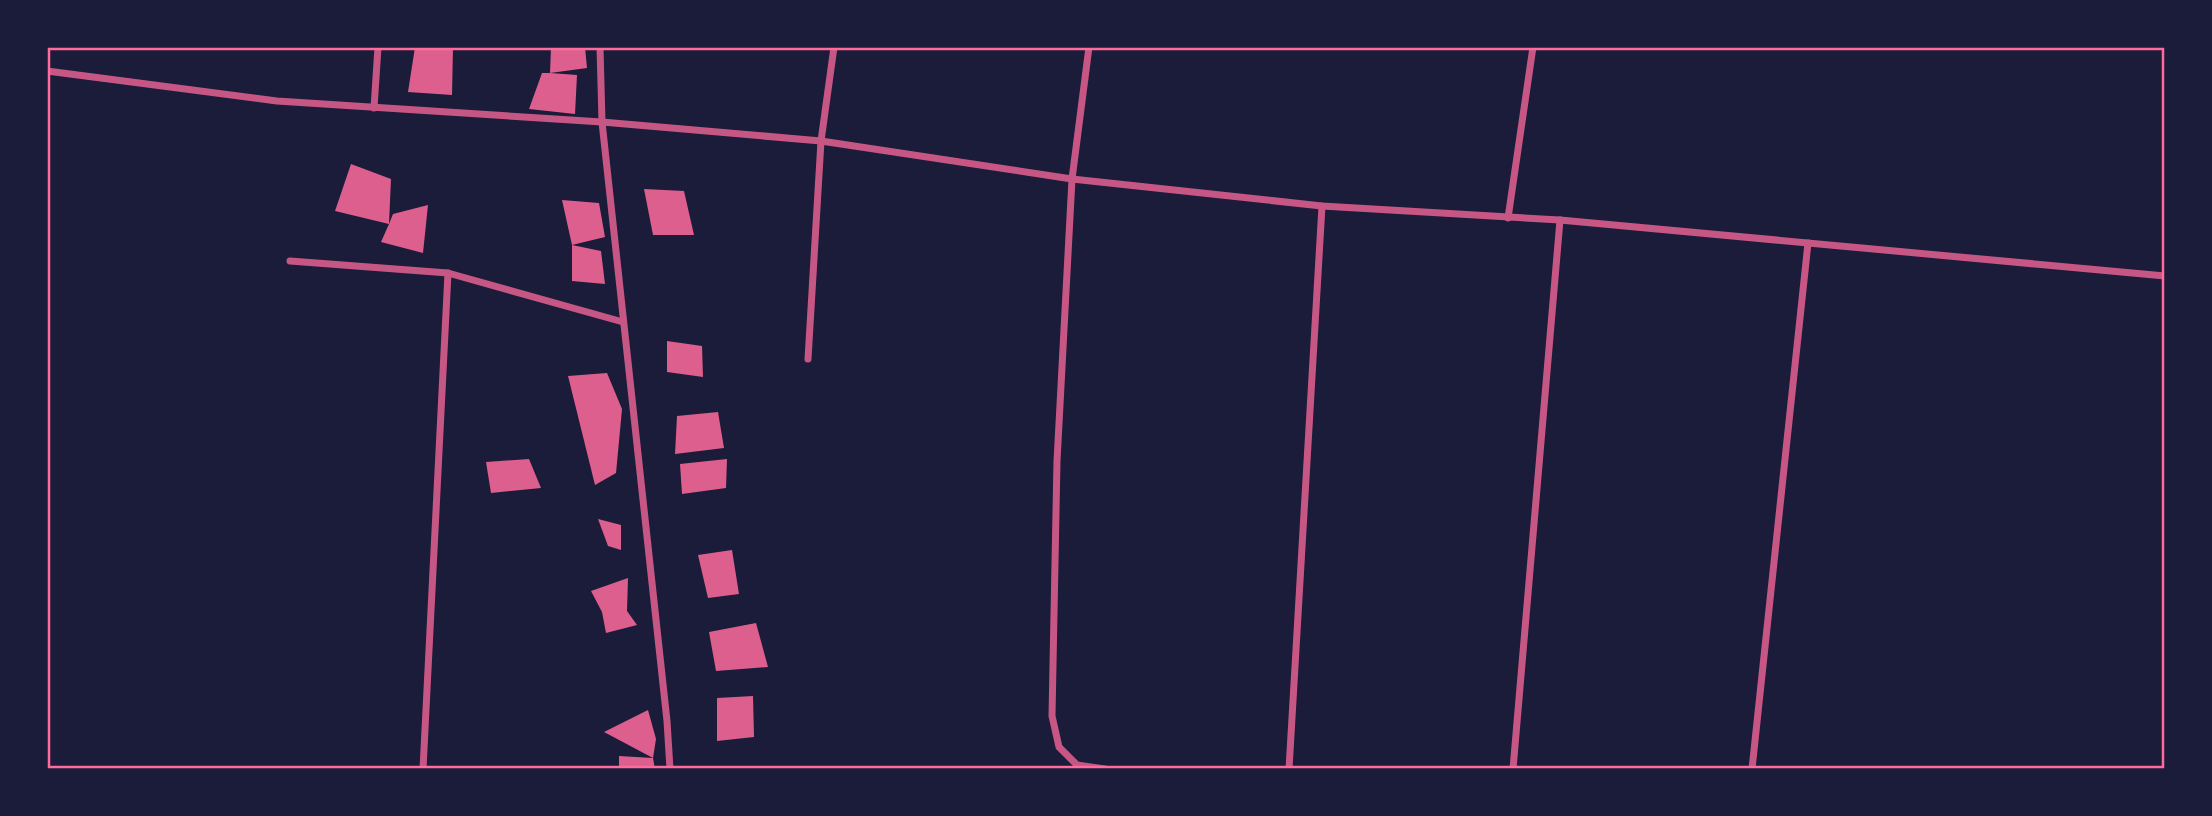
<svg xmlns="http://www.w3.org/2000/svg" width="2212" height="816" viewBox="0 0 2212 816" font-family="'PT Serif',serif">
  <rect width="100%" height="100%" fill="#1b1b3a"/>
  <g fill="#dd5f8e">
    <polygon points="415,47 453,47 452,95 408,92"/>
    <polygon points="551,47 585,47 587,68 550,73 577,75 575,114 529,109 542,73 550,73"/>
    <polygon points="351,164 391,179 389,224 393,214 428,205 423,253 381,242 389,224 335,211"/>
    <polygon points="644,189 684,191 694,235 653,235"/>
    <polygon points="562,200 599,203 605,237 572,245 601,251 605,284 572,281 572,245"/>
    <polygon points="667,341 702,346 703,377 667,372"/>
    <polygon points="607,373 622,409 616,473 595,485 568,376"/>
    <polygon points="718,412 724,448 675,454 677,416"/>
    <polygon points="529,459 541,488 491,493 486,462"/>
    <polygon points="727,459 726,488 682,494 680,464"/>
    <polygon points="598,519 621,525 621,550 608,546"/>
    <polygon points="732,550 739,594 708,598 698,555"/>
    <polygon points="628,578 627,611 637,625 606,633 602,612 591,591"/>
    <polygon points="756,623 768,667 716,671 709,632"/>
    <polygon points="753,696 754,737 717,741 717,698"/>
    <polygon points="648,710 656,739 653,758 604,732"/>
    <polygon points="619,756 653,758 655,769 619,769"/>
  </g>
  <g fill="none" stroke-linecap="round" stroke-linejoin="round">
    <g stroke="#c65784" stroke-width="7">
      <polyline points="600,47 602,122 667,721 670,769"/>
      <polyline points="1089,47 1072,179 1057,461 1052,716 1059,747 1077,765 1105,769"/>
      <polyline points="47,71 277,101 602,122 821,141 1072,179 1322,206 1560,220 2165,276"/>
      <polyline points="374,108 378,47"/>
      <polyline points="1508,218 1533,47"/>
      <polyline points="290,261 448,273 623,322"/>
      <polyline points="808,359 821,141 834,47"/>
      <polyline points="423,769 448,273"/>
      <polyline points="1289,769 1322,206"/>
      <polyline points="1513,769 1560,220"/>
      <polyline points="1752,769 1808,243"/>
    </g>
  </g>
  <rect width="2212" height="816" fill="none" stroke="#1b1b3a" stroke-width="98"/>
  <rect x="49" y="49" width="2114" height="718" fill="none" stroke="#ff6b9d" stroke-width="2.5"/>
</svg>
